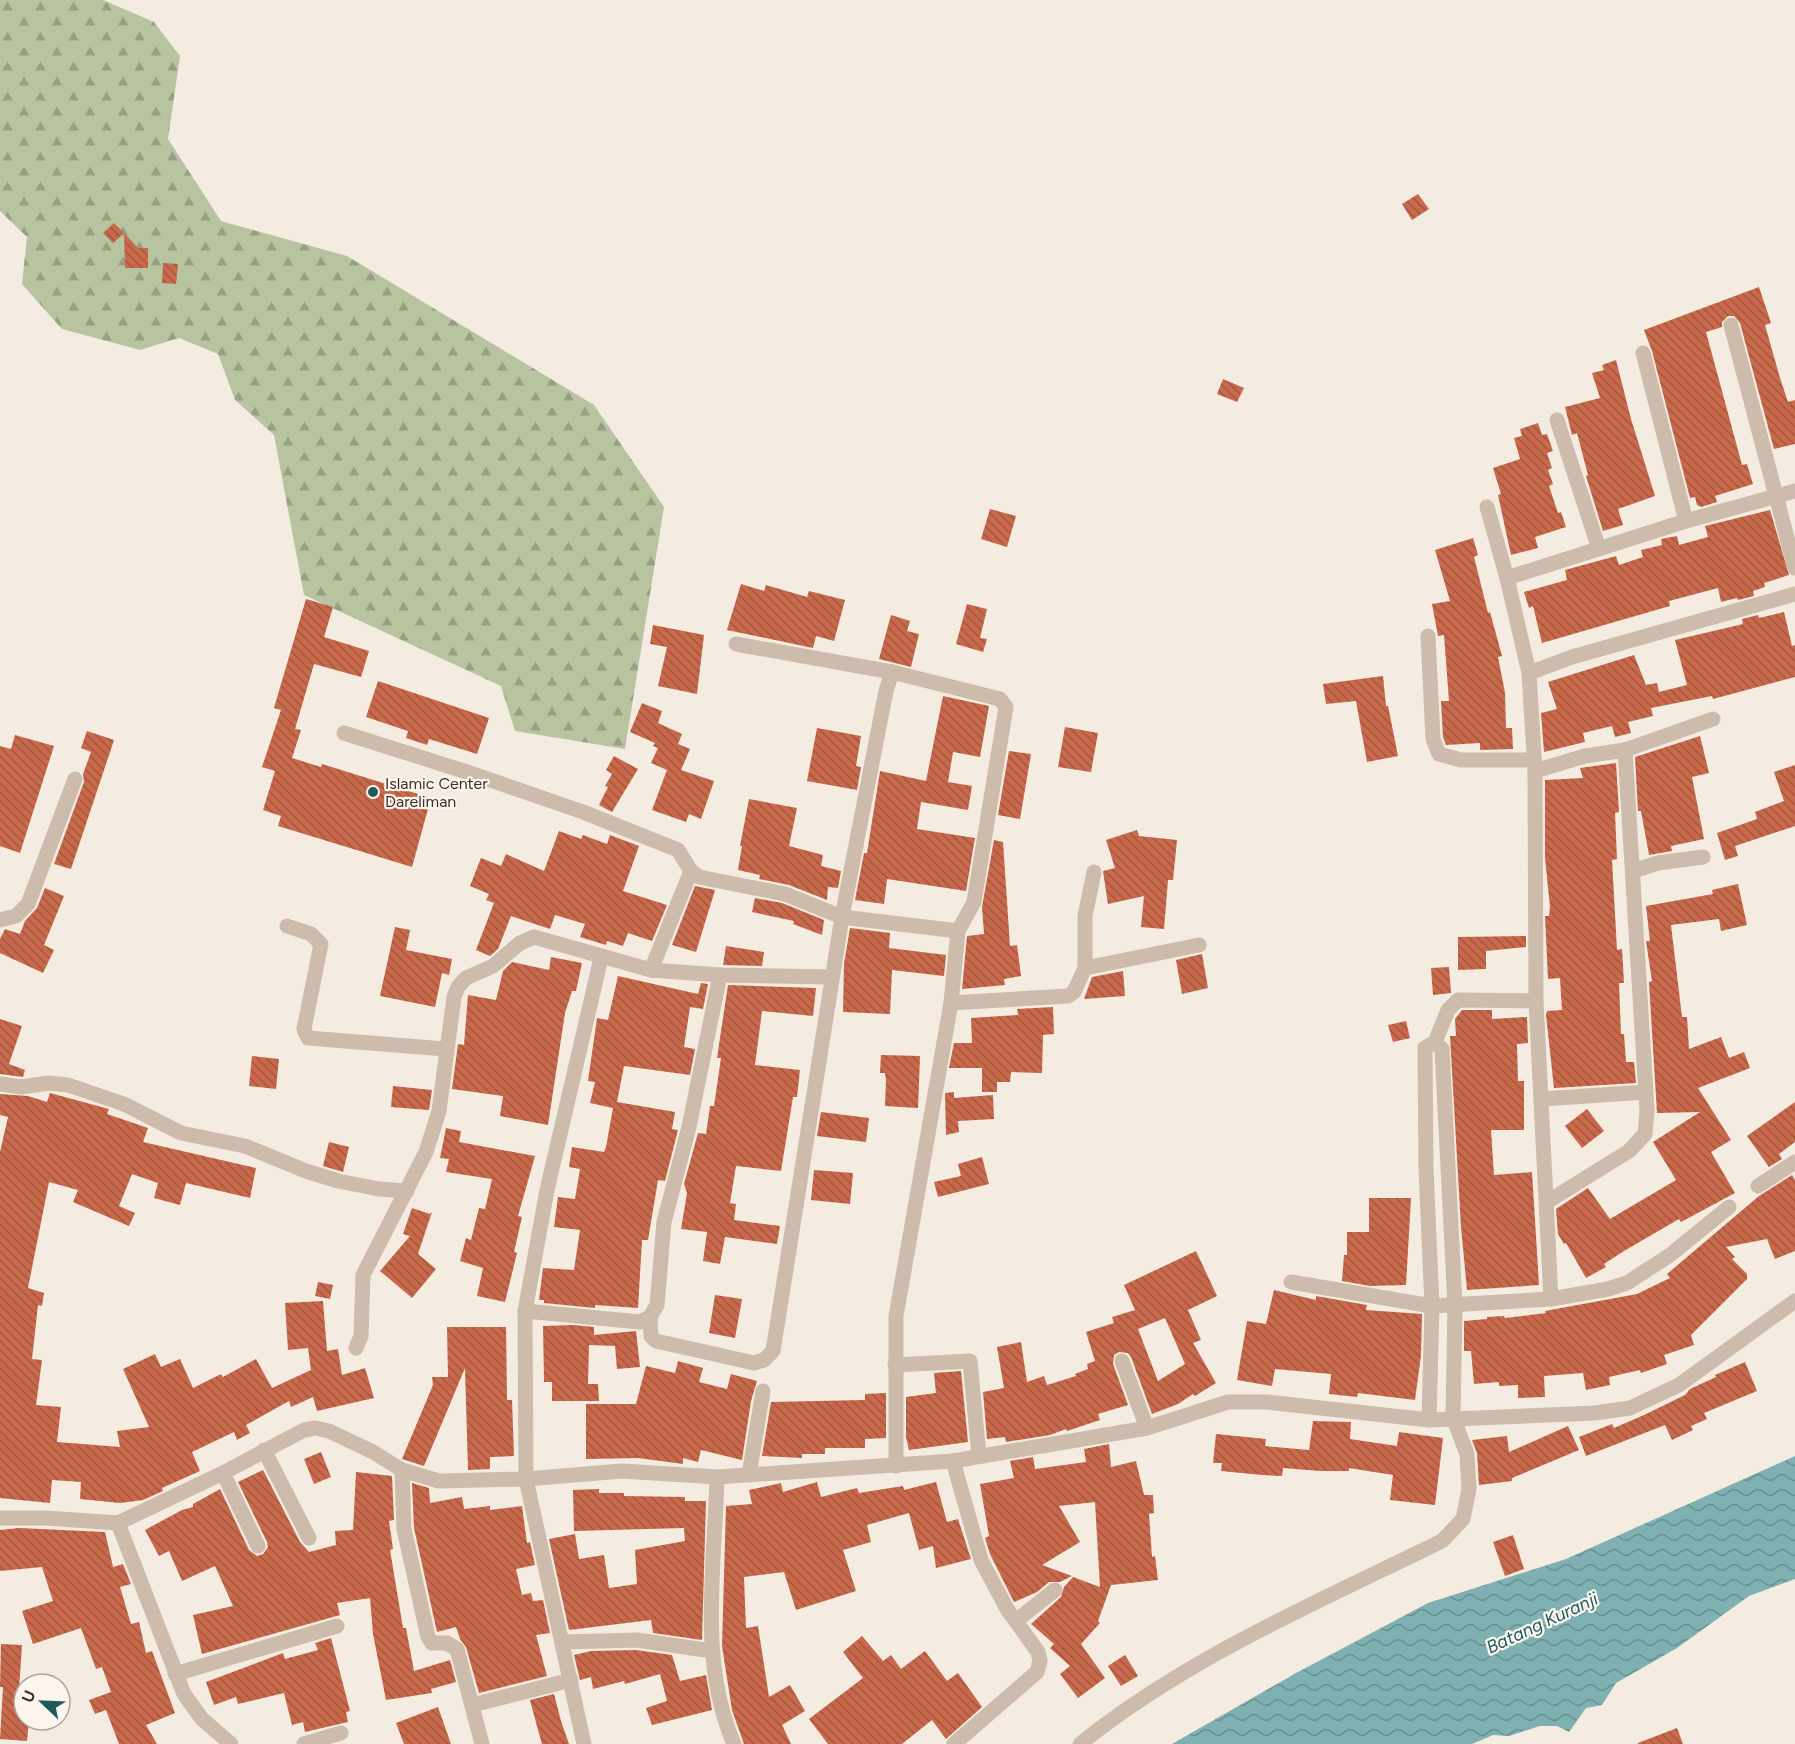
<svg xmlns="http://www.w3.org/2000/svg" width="1795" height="1744" viewBox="0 0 1795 1744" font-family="Figtree,sans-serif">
  <defs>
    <pattern id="forest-firs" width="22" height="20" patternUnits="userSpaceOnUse" patternTransform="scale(1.5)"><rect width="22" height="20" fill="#b8c4a0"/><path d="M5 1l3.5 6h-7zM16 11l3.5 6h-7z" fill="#97a083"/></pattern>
    <pattern id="water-waves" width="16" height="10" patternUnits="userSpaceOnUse" patternTransform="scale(1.5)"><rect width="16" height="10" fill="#7fb0b2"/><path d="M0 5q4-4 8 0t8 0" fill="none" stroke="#699091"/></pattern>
    <pattern id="building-back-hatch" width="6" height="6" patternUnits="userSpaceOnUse" patternTransform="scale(1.5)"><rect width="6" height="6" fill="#c8694b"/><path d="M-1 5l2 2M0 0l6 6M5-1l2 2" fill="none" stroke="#a4573f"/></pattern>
  </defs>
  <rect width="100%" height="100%" fill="#f4ebe1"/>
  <polygon fill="url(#forest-firs)" points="0,0 103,0 154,22 180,56 168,139 221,221 347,256 594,405 664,507 625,749 515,731 501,686 304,595 274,435 235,400 218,354 179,338 140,350 62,329 22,284 27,237 0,211"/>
  <polygon fill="url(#water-waves)" points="1795,1456 1795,1579 1749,1596 1677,1648 1616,1683 1602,1705 1586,1708 1569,1732 1557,1726 1540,1726 1509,1736 1493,1735 1472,1744 1172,1744 1298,1672 1428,1603 1566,1559"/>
  <g fill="url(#building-back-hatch)" fill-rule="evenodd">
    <polygon points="1418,194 1429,209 1412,220 1402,204"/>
    <polygon points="114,223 124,233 113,243 103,233"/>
    <polygon points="124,233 138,248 148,248 148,268 125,268"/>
    <polygon points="163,263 178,264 176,284 162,283"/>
    <polygon points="1759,287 1771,323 1765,325 1780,378 1788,402 1795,400 1795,444 1774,449 1740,323 1734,316 1728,316 1722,322 1722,327 1706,332 1742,465 1747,464 1753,484 1715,496 1717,502 1701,507 1697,505 1695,497 1690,498 1652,351 1644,330"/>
    <polygon points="1616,360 1631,419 1655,496 1618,509 1623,525 1603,531 1586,476 1588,475 1577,433 1572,435 1565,407 1600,398 1592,373 1604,370 1602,365"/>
    <polygon points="1223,379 1244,388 1237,402 1217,394"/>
    <polygon points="1538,423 1542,435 1547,434 1553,451 1547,453 1552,468 1548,470 1553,484 1549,486 1558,513 1561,512 1566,527 1535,537 1538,548 1511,555 1498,495 1501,494 1493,468 1520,459 1514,438 1522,436 1520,429"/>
    <polygon points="990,509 1016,516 1007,547 981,539"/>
    <polygon points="1770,510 1789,575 1764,583 1765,587 1753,591 1754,596 1738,600 1737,598 1721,602 1718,588 1669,601 1670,606 1542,643 1533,606 1529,608 1524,592 1567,580 1565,570 1616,556 1619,565 1643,557 1641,550 1662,545 1661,539 1677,536 1679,545 1708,537 1705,526"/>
    <polygon points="1473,538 1478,555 1474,557 1488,613 1490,612 1502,656 1498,657 1505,693 1506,728 1512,728 1513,749 1480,750 1480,743 1446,745 1443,737 1441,701 1449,701 1444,635 1438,636 1432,604 1450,601 1435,550"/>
    <polygon points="741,584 764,591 766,585 807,597 809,591 845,600 834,641 816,636 813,648 727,630"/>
    <polygon points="306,599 333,607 324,637 369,651 361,677 314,664 295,729 301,730 292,758 321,767 322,764 431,798 412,867 278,826 281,816 263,810 275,771 262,767 281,710 274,708"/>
    <polygon points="967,604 987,609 980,638 987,639 983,652 956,644"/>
    <polygon points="1784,612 1792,646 1795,645 1795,677 1713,699 1712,696 1651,708 1653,716 1628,722 1631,733 1615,737 1612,726 1583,733 1585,742 1544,752 1541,713 1557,709 1548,682 1634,655 1646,685 1657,683 1659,692 1687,685 1675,640 1743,624 1742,619 1758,615 1759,618"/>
    <polygon points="891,615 910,621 907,631 919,634 911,667 879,659"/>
    <polygon points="653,625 704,635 697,694 658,686 667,647 650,644"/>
    <polygon points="1383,676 1386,706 1388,706 1398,756 1367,762 1356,701 1326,704 1323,684"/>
    <polygon points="378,681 489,718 477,754 429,739 427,745 406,738 408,731 366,717"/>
    <polygon points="943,696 989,706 980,757 953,752 948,782 972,786 968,810 921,802 917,829 975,838 966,891 887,879 884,904 855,900 864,853 867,853 880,771 926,781"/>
    <polygon points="642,703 662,711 658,723 682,734 678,744 690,749 681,770 714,781 701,819 689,814 686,822 652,810 667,770 651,763 658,748 653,746 655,743 630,732"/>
    <polygon points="1065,727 1098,733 1091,772 1058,767"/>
    <polygon points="817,728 861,736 856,766 861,767 857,790 807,781"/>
    <polygon points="87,731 114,740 71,869 54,864 84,782 83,774 91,752 81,748"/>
    <polygon points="15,735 54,746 20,853 0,846 0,746 11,749"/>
    <polygon points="1700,736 1709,773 1692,777 1704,839 1671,846 1672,851 1649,855 1641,811 1638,811 1635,757"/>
    <polygon points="1009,751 1031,754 1020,819 998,815"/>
    <polygon points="614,756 638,769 612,812 599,805 608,787 605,786 612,774 606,770"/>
    <polygon points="1616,763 1619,812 1615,813 1617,859 1612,860 1617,950 1622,949 1624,983 1619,983 1621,1034 1624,1034 1626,1062 1634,1062 1636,1083 1554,1088 1546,1015 1547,1011 1562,1010 1560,978 1548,979 1545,916 1549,916 1550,907 1545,858 1545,780 1583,778 1580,768"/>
    <polygon points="1795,765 1795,826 1735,846 1738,856 1725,860 1717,833 1757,819 1755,812 1784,801 1774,772"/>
    <polygon points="749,799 797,808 789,846 823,855 821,866 841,871 838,888 828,887 827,900 789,885 759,879 760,875 738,870 742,846 740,846"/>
    <polygon points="1137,830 1139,836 1177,840 1173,880 1168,880 1164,929 1141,927 1144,896 1108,904 1103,871 1115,868 1106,840"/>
    <polygon points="559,831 581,839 583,835 607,844 610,835 639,846 623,891 667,905 652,941 628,933 623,946 607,941 606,945 580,937 585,924 555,915 550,929 511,916 498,949 490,956 476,950 494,903 486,900 489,894 470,886 481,858 501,866 506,854 544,871"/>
    <polygon points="994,840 1003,842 1010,946 1017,945 1021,976 1004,979 1005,985 962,989 967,936 984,934 982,907"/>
    <polygon points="1738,884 1747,925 1721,931 1719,919 1671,925 1682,1017 1687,1017 1689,1049 1721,1037 1729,1058 1744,1052 1750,1068 1698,1088 1731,1140 1711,1152 1735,1193 1681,1222 1679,1219 1624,1251 1604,1264 1606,1267 1586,1278 1566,1243 1564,1244 1558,1234 1556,1209 1588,1188 1610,1219 1676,1180 1653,1142 1700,1112 1657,1113 1649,982 1652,981 1646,941 1650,941 1646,906 1713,894 1712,890"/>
    <polygon points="695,886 715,890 696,952 672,945"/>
    <polygon points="45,888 64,896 44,945 54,950 43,973 0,953 0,939 5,929 20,934 25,921 37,908"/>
    <polygon points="755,898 782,903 824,920 822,935 793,924 794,921 752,912"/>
    <polygon points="395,927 410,930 406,950 452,959 449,975 442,973 435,1007 380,996"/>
    <polygon points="850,928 890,933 889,948 946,955 944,976 892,970 890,1014 843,1012 844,964"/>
    <polygon points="1526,936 1526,947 1486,951 1486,969 1458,970 1458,937"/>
    <polygon points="726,946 764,952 762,966 723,965"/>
    <polygon points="1202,954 1208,988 1182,994 1176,960"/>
    <polygon points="551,957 582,963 576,991 572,991 565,1013 548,1125 500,1116 503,1096 452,1089 458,1044 464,1045 468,995 496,1000 503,971 512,962 549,970"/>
    <polygon points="1449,967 1451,993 1433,995 1431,968"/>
    <polygon points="1123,971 1125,996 1084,999 1092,977"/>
    <polygon points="618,976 698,994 701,983 708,984 703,1009 690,1007 684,1047 695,1049 690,1075 624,1066 617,1102 675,1112 672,1129 678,1130 665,1181 658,1180 648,1240 642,1240 638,1308 595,1305 595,1308 544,1303 544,1300 539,1300 543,1268 574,1270 580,1230 554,1227 558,1197 575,1199 580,1169 569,1167 572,1147 604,1152 606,1147 613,1108 590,1103 595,1082 588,1081 597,1018 608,1020"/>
    <polygon points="728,985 816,988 813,1016 762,1011 755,1065 800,1070 797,1097 793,1097 781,1171 736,1166 730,1203 736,1204 734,1220 780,1226 777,1244 725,1237 720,1264 703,1261 707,1232 681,1229 687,1193 684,1184 698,1133 706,1134 710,1106 714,1106 721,1058 717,1058"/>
    <polygon points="1053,1007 1054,1034 1043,1035 1042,1073 1011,1072 1010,1082 997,1082 997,1092 982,1092 982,1068 949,1068 954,1043 972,1043 971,1018 1018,1015 1017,1009"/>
    <polygon points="1462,1010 1492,1010 1492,1019 1527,1017 1528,1043 1517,1044 1518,1081 1524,1081 1524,1130 1491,1130 1494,1175 1532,1172 1539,1285 1467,1290 1461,1227 1450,1036 1456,1036 1455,1019"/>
    <polygon points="0,1019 22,1026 9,1064 25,1070 23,1077 0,1074"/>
    <polygon points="1406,1021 1410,1038 1393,1042 1388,1025"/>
    <polygon points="881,1055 920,1056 918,1108 885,1106 886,1080 885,1073 880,1073"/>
    <polygon points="252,1056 279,1059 276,1089 249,1086"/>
    <polygon points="393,1086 432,1090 429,1110 391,1107"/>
    <polygon points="954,1092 954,1098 993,1095 994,1119 958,1121 959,1132 946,1135 945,1093"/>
    <polygon points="50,1093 109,1109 107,1114 148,1128 143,1142 256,1168 250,1198 186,1183 180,1205 154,1198 158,1183 132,1174 119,1206 135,1213 129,1226 73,1202 78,1190 49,1182 28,1288 44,1293 42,1306 38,1305 32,1359 42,1360 36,1405 61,1407 57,1442 120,1447 117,1431 149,1427 123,1369 155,1354 161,1367 180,1359 193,1388 221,1374 223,1377 256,1359 272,1388 311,1370 308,1348 288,1350 285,1303 323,1301 327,1351 338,1349 342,1375 365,1368 374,1398 317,1411 313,1397 291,1407 289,1401 246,1425 250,1433 237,1440 234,1432 192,1452 200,1471 162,1488 163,1491 143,1500 120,1503 80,1499 81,1482 52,1480 50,1503 0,1498 0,1152 8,1117 0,1115 0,1094 28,1096 47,1102"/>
    <polygon points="1795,1102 1795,1142 1779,1154 1782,1159 1769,1167 1747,1136"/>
    <polygon points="1587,1109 1604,1131 1582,1148 1565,1126"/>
    <polygon points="821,1112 869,1118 866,1142 817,1136"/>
    <polygon points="446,1128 461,1131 459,1142 535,1156 518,1216 522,1217 514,1252 517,1253 505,1302 477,1296 483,1268 460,1261 466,1238 471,1240 479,1208 485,1209 492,1179 446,1172 449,1159 440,1158"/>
    <polygon points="329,1142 349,1147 343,1172 323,1166"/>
    <polygon points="982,1157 989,1184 938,1197 934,1182 961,1176 958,1164"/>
    <polygon points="814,1170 853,1173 850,1204 811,1200"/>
    <polygon points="1792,1175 1795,1180 1795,1251 1775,1259 1767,1239 1726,1247 1735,1257 1732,1259 1747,1274 1747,1279 1691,1335 1694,1345 1664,1355 1667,1364 1641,1373 1640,1370 1609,1377 1610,1385 1586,1390 1583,1373 1544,1376 1545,1397 1518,1398 1518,1385 1499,1386 1499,1382 1474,1384 1471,1351 1464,1351 1464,1321 1487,1319 1487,1317 1504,1316 1505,1318 1546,1313 1545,1311 1637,1294 1670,1278 1667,1274 1759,1196"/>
    <polygon points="1369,1198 1411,1198 1406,1285 1370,1286 1342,1281 1344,1255 1347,1255 1347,1232 1369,1232"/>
    <polygon points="412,1208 430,1214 432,1212 418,1254 436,1269 412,1298 380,1271 410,1236 403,1234"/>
    <path d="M1196,1251L1217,1296L1188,1310L1201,1340L1193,1343L1216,1383L1195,1396L1193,1394L1178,1404L1152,1414L1131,1357L1128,1353L1119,1352L1114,1355L1113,1364L1128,1405L1098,1414L1100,1420L1067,1431L1066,1429L1050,1435L1006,1442L1005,1437L987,1439L983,1392L1004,1388L997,1347L1021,1342L1027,1382L1044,1376L1047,1385L1076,1376L1075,1374L1088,1369L1087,1364L1095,1361L1086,1332L1114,1323L1112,1317L1135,1310L1124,1285ZM1165,1318L1185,1364L1158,1381L1138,1329Z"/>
    <polygon points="318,1282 333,1285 330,1299 315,1296"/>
    <polygon points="1274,1290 1316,1300 1316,1296 1367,1305 1366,1310 1422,1314 1421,1355 1415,1400 1358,1393 1357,1397 1329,1394 1331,1374 1275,1369 1272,1386 1237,1380 1247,1321 1266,1324"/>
    <polygon points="715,1295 742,1299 735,1338 709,1333"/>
    <polygon points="574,1325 594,1327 594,1335 636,1331 640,1367 617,1369 615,1346 589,1345 588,1384 598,1384 599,1401 552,1401 552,1382 544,1382 543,1326"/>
    <polygon points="447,1327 506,1327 507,1400 512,1400 514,1456 490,1457 490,1469 468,1470 465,1368 424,1466 402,1459 433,1385 432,1377 448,1377"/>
    <polygon points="678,1361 703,1368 699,1382 727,1389 731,1374 757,1381 751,1401 742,1460 701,1450 698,1462 683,1458 683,1464 638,1458 586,1459 586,1404 636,1404 646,1366 675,1373"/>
    <polygon points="1745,1362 1757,1391 1704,1413 1707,1419 1691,1426 1693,1430 1672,1440 1665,1425 1586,1456 1579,1437 1612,1424 1614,1428 1644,1415 1685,1395 1690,1389 1716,1377 1715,1375"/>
    <polygon points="961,1371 968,1442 909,1450 906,1437 906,1397 936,1393 934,1373"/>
    <polygon points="886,1393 886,1438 865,1439 865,1448 825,1448 825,1454 802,1454 802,1458 762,1456 771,1402 865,1400 865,1394"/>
    <polygon points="1313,1421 1351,1422 1350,1439 1397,1446 1399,1432 1443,1438 1435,1505 1390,1500 1393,1475 1349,1468 1349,1471 1320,1471 1283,1468 1282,1476 1262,1475 1221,1471 1222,1463 1213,1463 1216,1434 1266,1439 1265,1446 1309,1450"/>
    <polygon points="1568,1426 1579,1450 1512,1478 1512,1481 1479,1485 1477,1453 1472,1440 1507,1436 1509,1452"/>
    <polygon points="1109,1444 1111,1467 1136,1461 1144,1495 1153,1495 1154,1513 1149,1514 1152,1557 1155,1556 1158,1580 1111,1585 1098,1621 1100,1623 1081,1644 1105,1678 1078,1698 1060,1674 1070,1666 1050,1648 1054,1644 1031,1624 1061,1597 1064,1587 1073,1577 1100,1587 1095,1502 1059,1506 1080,1542 1042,1565 1072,1576 1060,1582 1049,1582 1037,1592 1014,1602 990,1554 985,1538 989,1536 980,1484 1014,1478 1010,1461 1033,1457 1035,1469 1086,1462 1084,1449"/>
    <polygon points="321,1452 331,1477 314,1484 304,1459"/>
    <polygon points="263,1470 300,1542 309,1552 336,1545 335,1531 353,1530 356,1472 392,1476 394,1520 389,1521 393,1549 390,1550 403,1628 406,1628 414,1671 450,1660 456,1682 431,1689 432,1693 386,1700 373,1634 370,1598 337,1603 340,1615 202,1654 193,1615 233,1606 215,1566 182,1581 169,1551 159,1556 145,1530 182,1510 193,1507 193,1504 220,1489 249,1550 257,1556 263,1554 268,1547 267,1542 238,1482"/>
    <polygon points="817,1482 821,1497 857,1488 859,1493 903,1486 904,1490 936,1482 947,1522 958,1519 971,1559 936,1568 933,1546 919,1550 909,1513 867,1525 871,1542 843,1550 856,1591 796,1610 784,1572 744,1577 746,1628 758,1626 769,1697 790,1685 805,1711 782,1725 791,1744 744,1744 732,1710 722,1646 726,1506 752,1504 749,1490 781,1483 783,1492"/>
    <polygon points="412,1483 429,1488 430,1503 462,1497 464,1509 490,1506 490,1510 522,1506 527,1543 530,1542 535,1565 516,1569 522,1595 531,1593 533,1601 543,1600 550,1633 536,1635 547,1676 479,1693 466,1647 460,1639 456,1627 437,1632 414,1528"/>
    <polygon points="599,1489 599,1493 624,1493 624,1496 685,1497 685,1501 706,1501 702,1640 653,1633 651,1620 569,1630 549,1539 575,1534 579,1559 604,1555 609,1588 637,1584 635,1550 685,1541 684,1528 574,1531 573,1490"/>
    <polygon points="19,1528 105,1532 113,1567 123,1564 131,1584 120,1587 131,1624 139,1622 146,1653 152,1651 175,1713 146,1725 157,1744 119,1744 106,1710 95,1714 89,1700 111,1692 102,1667 96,1669 81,1628 33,1644 22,1611 53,1601 42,1567 0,1571 0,1530"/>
    <polygon points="1513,1535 1524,1569 1505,1576 1493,1542"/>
    <polygon points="862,1636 883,1661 891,1655 901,1669 925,1651 947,1681 958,1673 982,1707 946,1739 932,1720 902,1744 828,1744 809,1719 863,1678 843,1652"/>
    <polygon points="331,1638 350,1711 346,1712 348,1722 305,1732 303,1722 292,1725 284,1693 238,1704 236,1697 214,1705 206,1682 283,1653 285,1659 318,1650 315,1643"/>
    <polygon points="1,1644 22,1645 18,1705 24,1706 24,1720 29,1720 27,1741 0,1739 3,1687 0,1687"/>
    <polygon points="636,1650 672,1655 680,1681 706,1675 712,1710 652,1725 646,1708 667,1701 660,1674 625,1684 624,1681 593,1689 591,1677 580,1680 574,1655 591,1651"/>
    <polygon points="1125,1655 1138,1676 1121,1686 1108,1666"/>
    <polygon points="554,1694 561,1721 569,1744 542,1744 538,1730 530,1700"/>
    <polygon points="438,1707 451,1744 404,1744 396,1723"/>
    <polygon points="1677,1728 1683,1744 1638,1744 1638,1743"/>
  </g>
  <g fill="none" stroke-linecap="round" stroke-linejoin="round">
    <g stroke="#cdbbac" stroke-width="15">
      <polyline points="1731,325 1795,568"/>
      <polyline points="1643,353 1686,521"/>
      <polyline points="1557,420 1599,549"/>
      <polyline points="1487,507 1507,578 1529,673 1535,771 1536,1001 1551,1299"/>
      <polyline points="1507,578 1686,521 1795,491"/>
      <polyline points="1428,636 1433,739 1439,754 1461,760 1534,760"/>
      <polyline points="892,672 1000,699 1006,707 974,902 958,931 951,1003 896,1316 896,1466"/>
      <polyline points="1529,673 1572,657 1795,594"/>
      <polyline points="344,733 470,773 583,812 678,850 691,871 699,877 785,894 842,917 958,931"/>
      <polyline points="1535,771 1585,756 1625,750 1713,719"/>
      <polyline points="1633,871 1658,863 1703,857"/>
      <polyline points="0,920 16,916 28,904 75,779"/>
      <polyline points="287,926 311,934 321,944 304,1029 308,1038 445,1049"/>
      <polyline points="1085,968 1085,916 1094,872"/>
      <polyline points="651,970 691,871"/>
      <polyline points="951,1003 1068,996 1074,992 1085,968 1199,945"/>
      <polyline points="0,1084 21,1087 49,1083 68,1085 124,1104 181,1133 245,1146 306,1171 338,1181 379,1189 407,1191"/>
      <polyline points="1542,1099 1646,1092"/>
      <polyline points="1758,1186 1795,1162"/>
      <polyline points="1547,1202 1629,1151 1645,1134 1647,1111 1625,750"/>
      <polyline points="1291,1282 1432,1306 1551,1299 1608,1289 1627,1283 1670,1255 1729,1207"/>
      <polyline points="525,1311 640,1322 650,1317 657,1305 664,1222 689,1127 720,975"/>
      <polyline points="650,1317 651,1336 656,1341 754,1363 764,1360 773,1351 842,917 886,691 892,672 736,644"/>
      <polyline points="356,1348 361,1336 363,1275 426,1152 439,1111 454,997 458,987 466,978 493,966 520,943 534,937 651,970 720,975 832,977"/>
      <polyline points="1122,1361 1147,1428"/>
      <polyline points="895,1365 970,1361 979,1456"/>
      <polyline points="1429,1420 1432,1306 1426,1169 1425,1048 1435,1042 1448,1010 1458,1000 1536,1001"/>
      <polyline points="264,1450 309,1538"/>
      <polyline points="953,1461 981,1560 1007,1609 1038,1652 1040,1661 1037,1672 954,1744"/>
      <polyline points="402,1470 404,1529 428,1637 432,1643 447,1643 457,1649 482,1744"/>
      <polyline points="223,1473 258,1546"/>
      <polyline points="749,1475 763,1391"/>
      <path d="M717,1477C715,1565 698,1661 734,1744"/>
      <polyline points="0,1518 46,1518 118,1523 223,1473 304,1430 315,1428 329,1431 373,1452 402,1470 439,1481 526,1479 622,1471 717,1477 953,1461 1147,1428 1228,1402 1267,1402 1429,1420 1595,1413 1630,1408 1679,1385 1795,1301"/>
      <polyline points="118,1523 184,1694 202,1719 231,1744"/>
      <polyline points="1017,1620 1055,1590"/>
      <polyline points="563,1642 637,1640 712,1651"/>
      <polyline points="175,1674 337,1626"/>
      <polyline points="472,1705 571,1680"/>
      <polyline points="304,1744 341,1733"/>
      <polyline points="584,1744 526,1479 525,1311 547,1190 601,958"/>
      <path d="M1080,1744C1188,1657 1318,1602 1442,1541L1463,1519L1469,1489L1467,1454L1453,1417L1455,1305L1442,1049L1435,1042"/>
    </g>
  </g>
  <circle fill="#1f5a5e" stroke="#fbf5ee" stroke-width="2" cx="373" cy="792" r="6"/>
  <g text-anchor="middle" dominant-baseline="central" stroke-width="4.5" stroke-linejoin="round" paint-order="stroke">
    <g font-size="16" fill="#3b302b" stroke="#fbf5ee" text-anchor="start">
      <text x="385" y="783">Islamic Center<tspan x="385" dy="18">Dareliman</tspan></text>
    </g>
    <g font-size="18" font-style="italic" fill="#1f5a5e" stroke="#fbf5ee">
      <text transform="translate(1542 1623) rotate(-25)">Batang Kuranji</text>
    </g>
  </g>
  <g transform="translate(42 1702) rotate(293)"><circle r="28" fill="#fbf5ee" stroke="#aea6a0" stroke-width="1.5"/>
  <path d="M0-4.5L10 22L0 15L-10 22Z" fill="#1f5a5e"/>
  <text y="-9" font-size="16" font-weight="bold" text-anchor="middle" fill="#3b302b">U</text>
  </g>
</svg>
